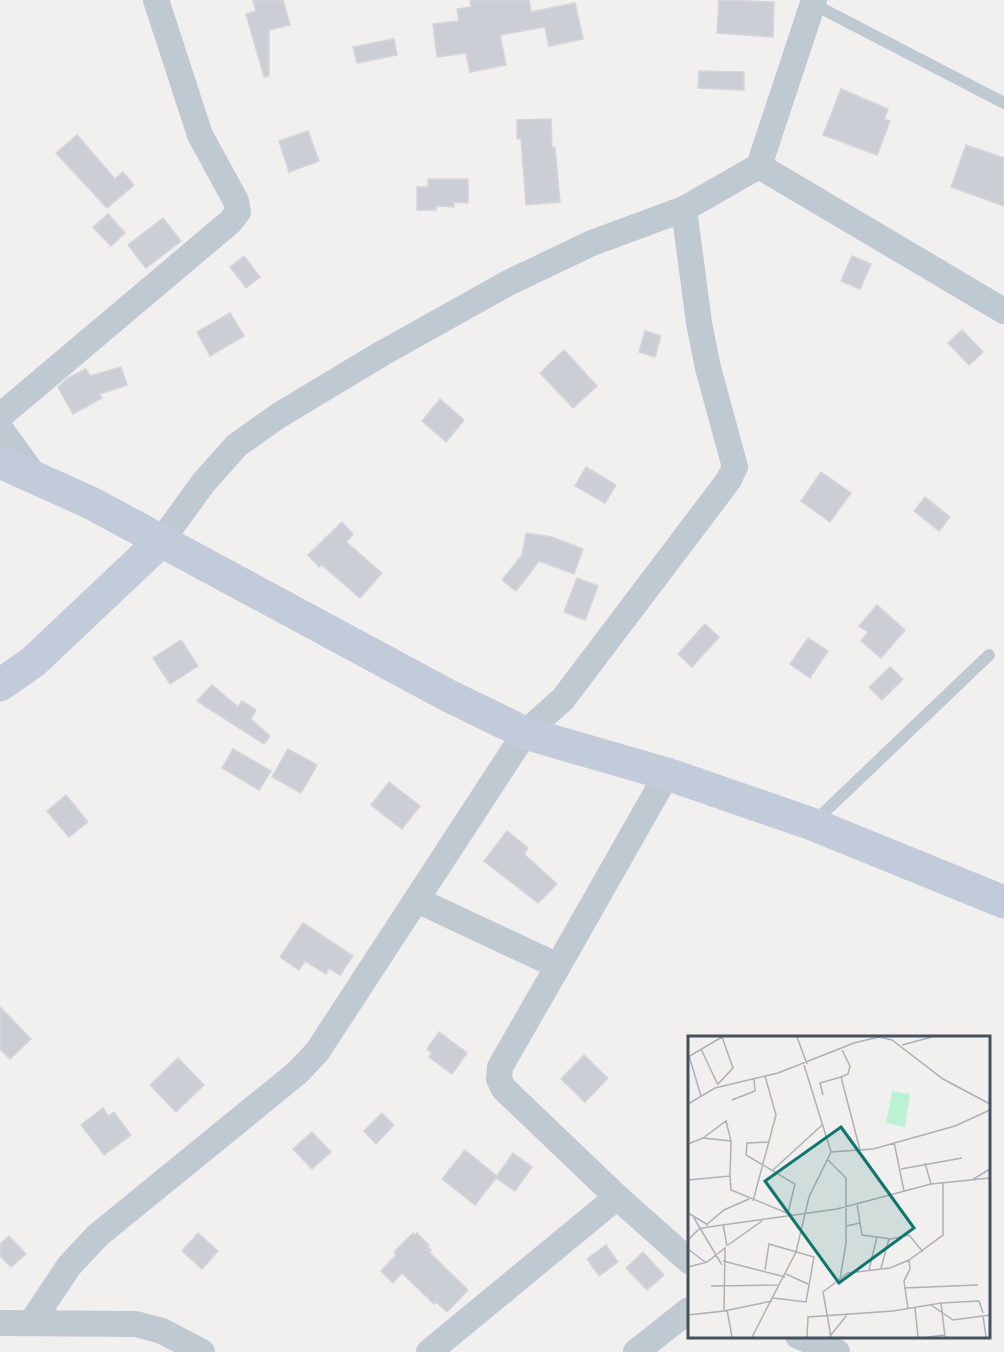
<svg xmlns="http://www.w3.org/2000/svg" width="1004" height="1352" viewBox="0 0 1004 1352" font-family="Jost,sans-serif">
  <rect width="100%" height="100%" fill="#f2efef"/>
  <g fill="#cbced4" stroke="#d3d5db" stroke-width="1.5">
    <polygon points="253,0 283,0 290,25 269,30 269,76 264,77 246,14 256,11"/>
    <polygon points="470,0 529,0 531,12 575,3 583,39 549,46 545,27 500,35 506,65 470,72 466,53 437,57 433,24 459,21 457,9 471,7"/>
    <polygon points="719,0 774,2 773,37 717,33"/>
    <polygon points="394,39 397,55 357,63 353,47"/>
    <polygon points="699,71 744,72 744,90 698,88"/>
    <polygon points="841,89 888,109 884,119 890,121 877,155 823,135"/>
    <polygon points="551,119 552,148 555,147 560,202 526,205 521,139 517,139 517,120"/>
    <polygon points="308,131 319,161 289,172 279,141"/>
    <polygon points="77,135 115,179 123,172 134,185 107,208 56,153"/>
    <polygon points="966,145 1004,158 1004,206 951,187"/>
    <polygon points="428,179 468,179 468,203 454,202 454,207 436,206 436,210 417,210 417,187 428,187"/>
    <polygon points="108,214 125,233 111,246 93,227"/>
    <polygon points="163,218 181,241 146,268 128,245"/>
    <polygon points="244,256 260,277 246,288 230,267"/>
    <polygon points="852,256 871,264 860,289 841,281"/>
    <polygon points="230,313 244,336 210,356 197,332"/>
    <polygon points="962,330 983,352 969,365 948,343"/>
    <polygon points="645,331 661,336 655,357 639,352"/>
    <polygon points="564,350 597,386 573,408 540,373"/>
    <polygon points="121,367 127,385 99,394 102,398 73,414 58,387 68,378 86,369 90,376"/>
    <polygon points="440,399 464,420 446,442 422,421"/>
    <polygon points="586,467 616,485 605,503 575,486"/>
    <polygon points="821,472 851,493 830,522 801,501"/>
    <polygon points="925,497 950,517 939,531 914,511"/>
    <polygon points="342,522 353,534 346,542 382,573 360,598 322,565 319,567 308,555"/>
    <polygon points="526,533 552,537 583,549 574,574 539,561 516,591 502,580 522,555"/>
    <polygon points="577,578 598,586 585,620 564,612"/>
    <polygon points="877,605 905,630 881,658 861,641 868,632 859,626"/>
    <polygon points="705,624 719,637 692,667 678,654"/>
    <polygon points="808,638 828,651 810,678 790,664"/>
    <polygon points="181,640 198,666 170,684 153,658"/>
    <polygon points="890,667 903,679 882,700 869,687"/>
    <polygon points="212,685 238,707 242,701 256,710 251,719 270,736 264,744 197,701"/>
    <polygon points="233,749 271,771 259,790 222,768"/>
    <polygon points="288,749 317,765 301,793 272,777"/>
    <polygon points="389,782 420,806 402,829 371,805"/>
    <polygon points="66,795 88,822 69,837 47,811"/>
    <polygon points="507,831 528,848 524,854 557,884 538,903 484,861"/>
    <polygon points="303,923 353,956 340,975 329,968 326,974 305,961 299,970 280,957"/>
    <polygon points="0,1007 31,1039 10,1059 0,1049"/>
    <polygon points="439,1032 467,1053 452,1074 429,1057 432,1053 427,1049"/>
    <polygon points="584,1055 608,1078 585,1102 561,1079"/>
    <polygon points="178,1058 204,1085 176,1112 150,1085"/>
    <polygon points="103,1108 108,1116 114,1112 131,1135 104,1155 81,1125"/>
    <polygon points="382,1113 394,1125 376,1144 364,1131"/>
    <polygon points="312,1132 331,1152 312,1169 293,1149"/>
    <polygon points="465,1150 497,1176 513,1153 532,1167 515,1191 496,1178 475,1205 442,1179"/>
    <polygon points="198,1233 218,1251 202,1269 182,1251"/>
    <polygon points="413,1233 415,1235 417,1233 429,1245 427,1246 431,1250 429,1252 468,1290 447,1312 436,1302 434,1304 402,1273 393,1283 381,1271 396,1255 394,1252"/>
    <polygon points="9,1236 26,1254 11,1267 0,1256 0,1244"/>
    <polygon points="606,1245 618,1262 599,1276 587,1259"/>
    <polygon points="643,1252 664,1275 647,1290 626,1268"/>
  </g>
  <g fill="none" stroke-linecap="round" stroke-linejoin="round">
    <g stroke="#bfc9d2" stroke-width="12">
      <polyline points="813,4 1004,103"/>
      <polyline points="813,823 989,655"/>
    </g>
    <g stroke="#bfc9d2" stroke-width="26">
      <polyline points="759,166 1004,311"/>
      <polyline points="0,416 230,222 238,212 236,201 200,135 156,0"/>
      <polyline points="0,428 36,478"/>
      <polyline points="161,541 204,482 237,445 278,416 381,354 508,283 592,243 684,209 759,166 814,0"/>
      <polyline points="417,900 558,966 667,774"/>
      <polyline points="558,966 500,1067 499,1079 504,1089 617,1197 689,1261"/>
      <polyline points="0,1323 136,1324 162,1331 202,1352"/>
      <polyline points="31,1323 69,1266 98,1235 297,1073 317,1052 525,733 563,699 728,481 735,467 708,368 699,323 684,209"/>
      <polyline points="798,1336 837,1352"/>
      <polyline points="429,1352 617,1197"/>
      <polyline points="636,1352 689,1310"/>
    </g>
    <g stroke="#c1cbd9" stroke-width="33">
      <polyline points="0,462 91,503 449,696 525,733 667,774 812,824 1004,902"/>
      <polyline points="0,685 33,662 161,541"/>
    </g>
  </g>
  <g transform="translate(688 1036)">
    <rect width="302" height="302" fill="#f2efef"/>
    <path d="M204,55L222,58L217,91L198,87Z" fill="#bbf2d3"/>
    <path fill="none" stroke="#adb0b5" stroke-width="1.5" d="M109,1L119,28M214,9L244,1M13,13L30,49M154,14L162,30L160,38L153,41L172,114M1,20L13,60M0,21L34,1M30,48L45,32L34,1M135,59L132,47L153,41M44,64L67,55L66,43M0,68L27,52L90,37L166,7L191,1L204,4L255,43L302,68M15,102L38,85L43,105M81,106L59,107L58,119L107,148L100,177M206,106L216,155M0,108L15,102L43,105L42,140M143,116L185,113L267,90L302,74M140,124L158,142V207L152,243M237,127L243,148M213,133L274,122M85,134L134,89M0,144L42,140L43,154L104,179M284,144L302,133M65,165L88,79L77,40M0,177L20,189M6,182L34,229M172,187L174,199L203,203L221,199L235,216M35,188L39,210M18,189L36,174L61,163M158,190L172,187L169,167M0,204L11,193L20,191L149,173L243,148L302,142M40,209L74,185M0,213L17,226M35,225L97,241M0,231L19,226L37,212L36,275L0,279M193,232L201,203M77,234L81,208L126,221L118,266L85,262M181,234L189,201M98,238L120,248M23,250L92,249M216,252L290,249M253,267L291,265L295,277M243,269L265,284L302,279M227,272L230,301M220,273L216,245L222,233L221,224M39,274L44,301M36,275L84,265M295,280L298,301M142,300L159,279M64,301L108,216L121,161L143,116L116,29M119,301L120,281L205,275L253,267L257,301M143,301L135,256L160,237L202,232L221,224L255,199V146M239,301L257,299"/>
    <path fill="#0f766e" fill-opacity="0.15" stroke="#0f766e" stroke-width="3" d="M153,91L226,192L151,247L77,145Z"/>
    <rect width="302" height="302" fill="none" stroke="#46515e" stroke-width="3"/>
  </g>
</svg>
